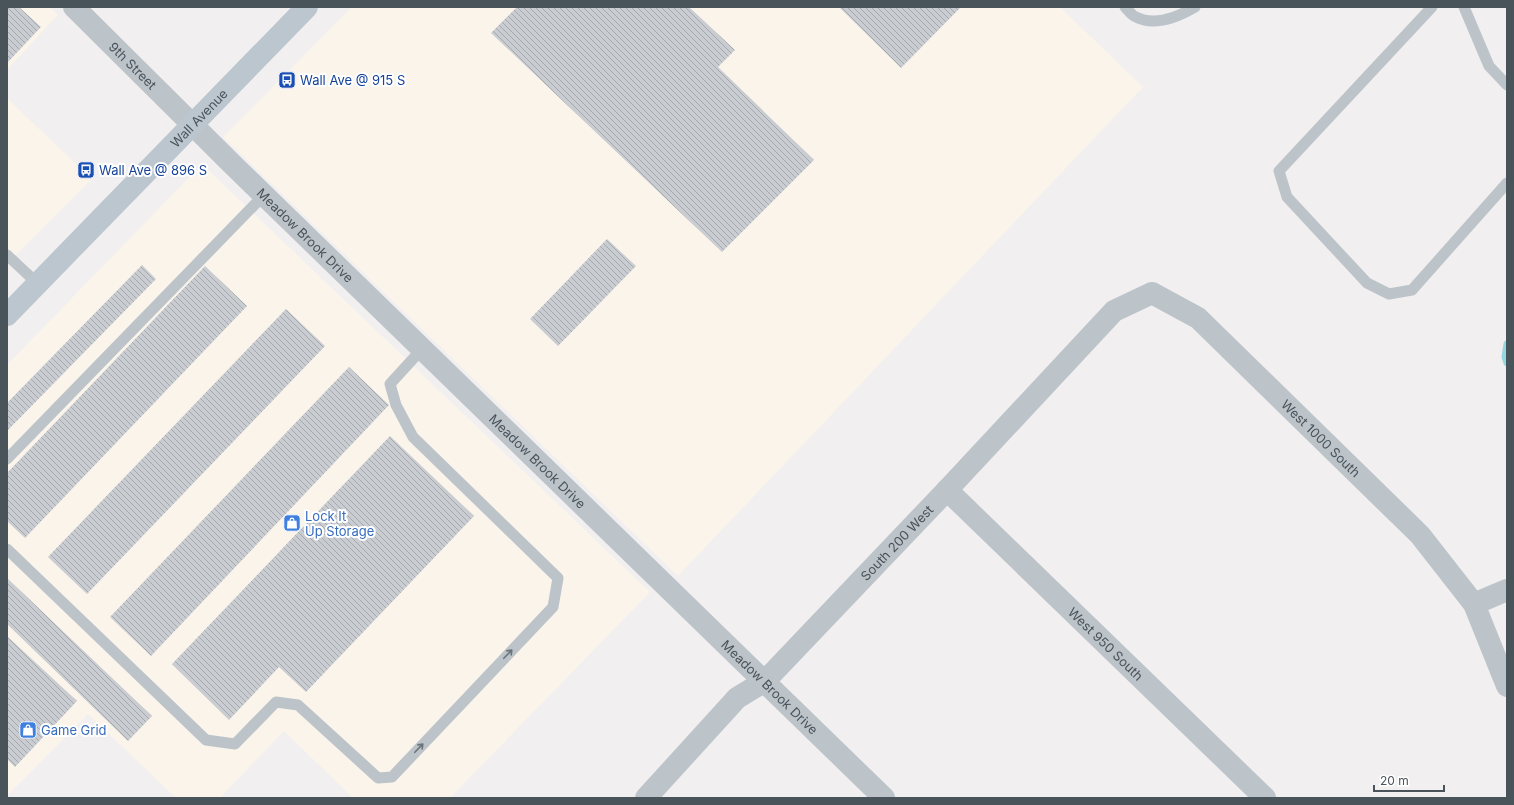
<svg xmlns="http://www.w3.org/2000/svg" width="1514" height="805" viewBox="0 0 1514 805" font-family="Inter,sans-serif">
  <defs>
    <pattern id="building-back-hatch" width="6" height="6" patternUnits="userSpaceOnUse"><rect width="6" height="6" fill="#c9ccd1"/><path d="M-1 5l2 2M0 0l6 6M5-1l2 2" fill="none" stroke="#a5a8ad"/></pattern>
  </defs>
  <rect width="100%" height="100%" fill="#f1efef"/>
  <g fill="#faf4ea">
    <polygon points="7,7 50,7 58,15 7,70"/>
    <polygon points="352,7 1060,7 1143,87 678,576 223,137"/>
    <polygon points="7,98 92,179 7,264"/>
    <polygon points="202,164 650,592 450,798 353,798 284,731 220,798 176,798 88,714 7,796 7,365"/>
  </g>
  <g fill="none" stroke-linecap="round" stroke-linejoin="round">
    <polyline stroke="#93d8e3" stroke-width="7" points="1507,344 1505,357 1507,363"/>
  </g>
  <g fill="url(#building-back-hatch)">
    <polygon points="7,7 19,7 41,27 7,63"/>
    <polygon points="517,7 689,7 735,50 718,67 814,160 722,252 491,33"/>
    <polygon points="839,7 961,7 901,68"/>
    <polygon points="607,239 636,266 558,346 530,319"/>
    <polygon points="142,265 156,279 7,431 7,403"/>
    <polygon points="205,266 247,306 25,538 7,521 7,473"/>
    <polygon points="286,309 325,346 87,594 48,557"/>
    <polygon points="349,367 389,405 151,656 110,617"/>
    <polygon points="390,436 474,516 306,692 279,667 229,720 172,664"/>
    <polygon points="7,578 152,716 128,741 7,624"/>
    <polygon points="7,636 77,701 15,767 7,759"/>
  </g>
  <g fill="none" stroke-linecap="round" stroke-linejoin="round">
    <g stroke="#bcc4ca" stroke-width="11">
      <path d="M1125,7C1128,10 1131,14 1134,16C1153,27 1178,17 1195,7"/>
      <polyline points="1432,7 1279,171 1287,197 1367,283 1389,294 1412,290 1507,183"/>
      <polyline points="1464,7 1489,66 1507,85"/>
      <polyline points="7,255 37,283"/>
      <polyline points="7,459 264,195"/>
      <polyline points="7,549 206,740 235,744 276,702 298,705 378,778 392,777 553,607 558,578 413,437 396,405 390,384 422,349"/>
    </g>
    <g stroke="#bcc4ca" stroke-width="22">
      <path id="s1" d="M74,7L232,164L884,798"/>
      <path id="s2" d="M947,490L1265,798"/>
      <polyline points="1474,604 1507,590"/>
      <path id="s3" d="M646,798L737,698L765,681L947,490L1114,311L1152,293L1198,318L1420,535L1474,604L1507,686"/>
    </g>
    <path stroke="#bcc6ce" stroke-width="22" id="s4" d="M7,315L307,7"/>
  </g>
  <defs><path id="oneway-shaft" d="M-6 0H5M1.5-3L5.5 0L1.5 3" fill="none" stroke-width="1.6" stroke-linecap="round" stroke-linejoin="round"/></defs>
  <g stroke="#6c757c">
    <use href="#oneway-shaft" transform="translate(508 654) rotate(-46)"/>
    <use href="#oneway-shaft" transform="translate(419 748) rotate(-46)"/>
  </g>
  <defs>
    <symbol id="bus-square" viewBox="-11 -11 22 22"><rect x="-9" y="-9" width="18" height="18" rx="4" fill="#1a4fb4" stroke="#fff"/><path d="M-5-6H5V4H4V6H2V4H-2V6H-4V4H-5ZM-3.5-4V0h7V-4ZM-3.5 1.2v1.5H-2V1.2ZM2 1.2v1.5H3.5V1.2Z" fill="#fff"/></symbol>
    <symbol id="shop-square" viewBox="-11 -11 22 22"><rect x="-9" y="-9" width="18" height="18" rx="4" fill="#3f7fe0" stroke="#fff"/><path d="M-5-2.5h2.3a2.7 3.5 0 0 1 5.4 0H5L5.5 6h-11ZM-1.5-2.5h3a1.5 2.3 0 0 0-3 0Z" fill="#fff"/></symbol>
  </defs>
  <g fill-rule="evenodd">
    <use href="#bus-square" x="277" y="70" width="20" height="20"/>
    <use href="#bus-square" x="76" y="160" width="20" height="20"/>
    <use href="#shop-square" x="282" y="513" width="20" height="20"/>
    <use href="#shop-square" x="18" y="720" width="20" height="20"/>
  </g>
  <g text-anchor="middle" dominant-baseline="central" stroke-width="4" stroke-linejoin="round" paint-order="stroke">
    <g font-size="13" fill="#49535a" stroke="#fff">
      <text stroke="none"><textPath href="#s1" startOffset="83">9th Street</textPath></text>
      <text stroke="none"><textPath href="#s4" startOffset="275">Wall Avenue</textPath></text>
      <text stroke="none"><textPath href="#s1" startOffset="325">Meadow Brook Drive</textPath></text>
      <text stroke="none"><textPath href="#s3" startOffset="943">West 1000 South</textPath></text>
      <text stroke="none"><textPath href="#s1" startOffset="649">Meadow Brook Drive</textPath></text>
      <text stroke="none"><textPath href="#s3" startOffset="359">South 200 West</textPath></text>
      <text stroke="none"><textPath href="#s2" startOffset="221">West 950 South</textPath></text>
      <text stroke="none"><textPath href="#s1" startOffset="973">Meadow Brook Drive</textPath></text>
    </g>
    <g font-size="13" fill="#164399" stroke="#fff" text-anchor="start">
      <text x="300" y="80">Wall Ave @ 915 S</text>
      <text x="99" y="170">Wall Ave @ 896 S</text>
    </g>
    <g font-size="13" fill="#366cbe" stroke="#fff" text-anchor="start">
      <text x="305" y="516">Lock It<tspan x="305" dy="15">Up Storage</tspan></text>
      <text x="41" y="730">Game Grid</text>
    </g>
  </g>
  <rect width="1514" height="805" fill="none" stroke="#49535a" stroke-width="16"/>
  <path d="M1374 785v6h70v-6" fill="none" stroke="#49535a" stroke-width="2"/>
  <text x="1380" y="785" font-size="12" fill="#49535a" stroke="#ffffff" stroke-width="3" paint-order="stroke">20 m</text>
</svg>
